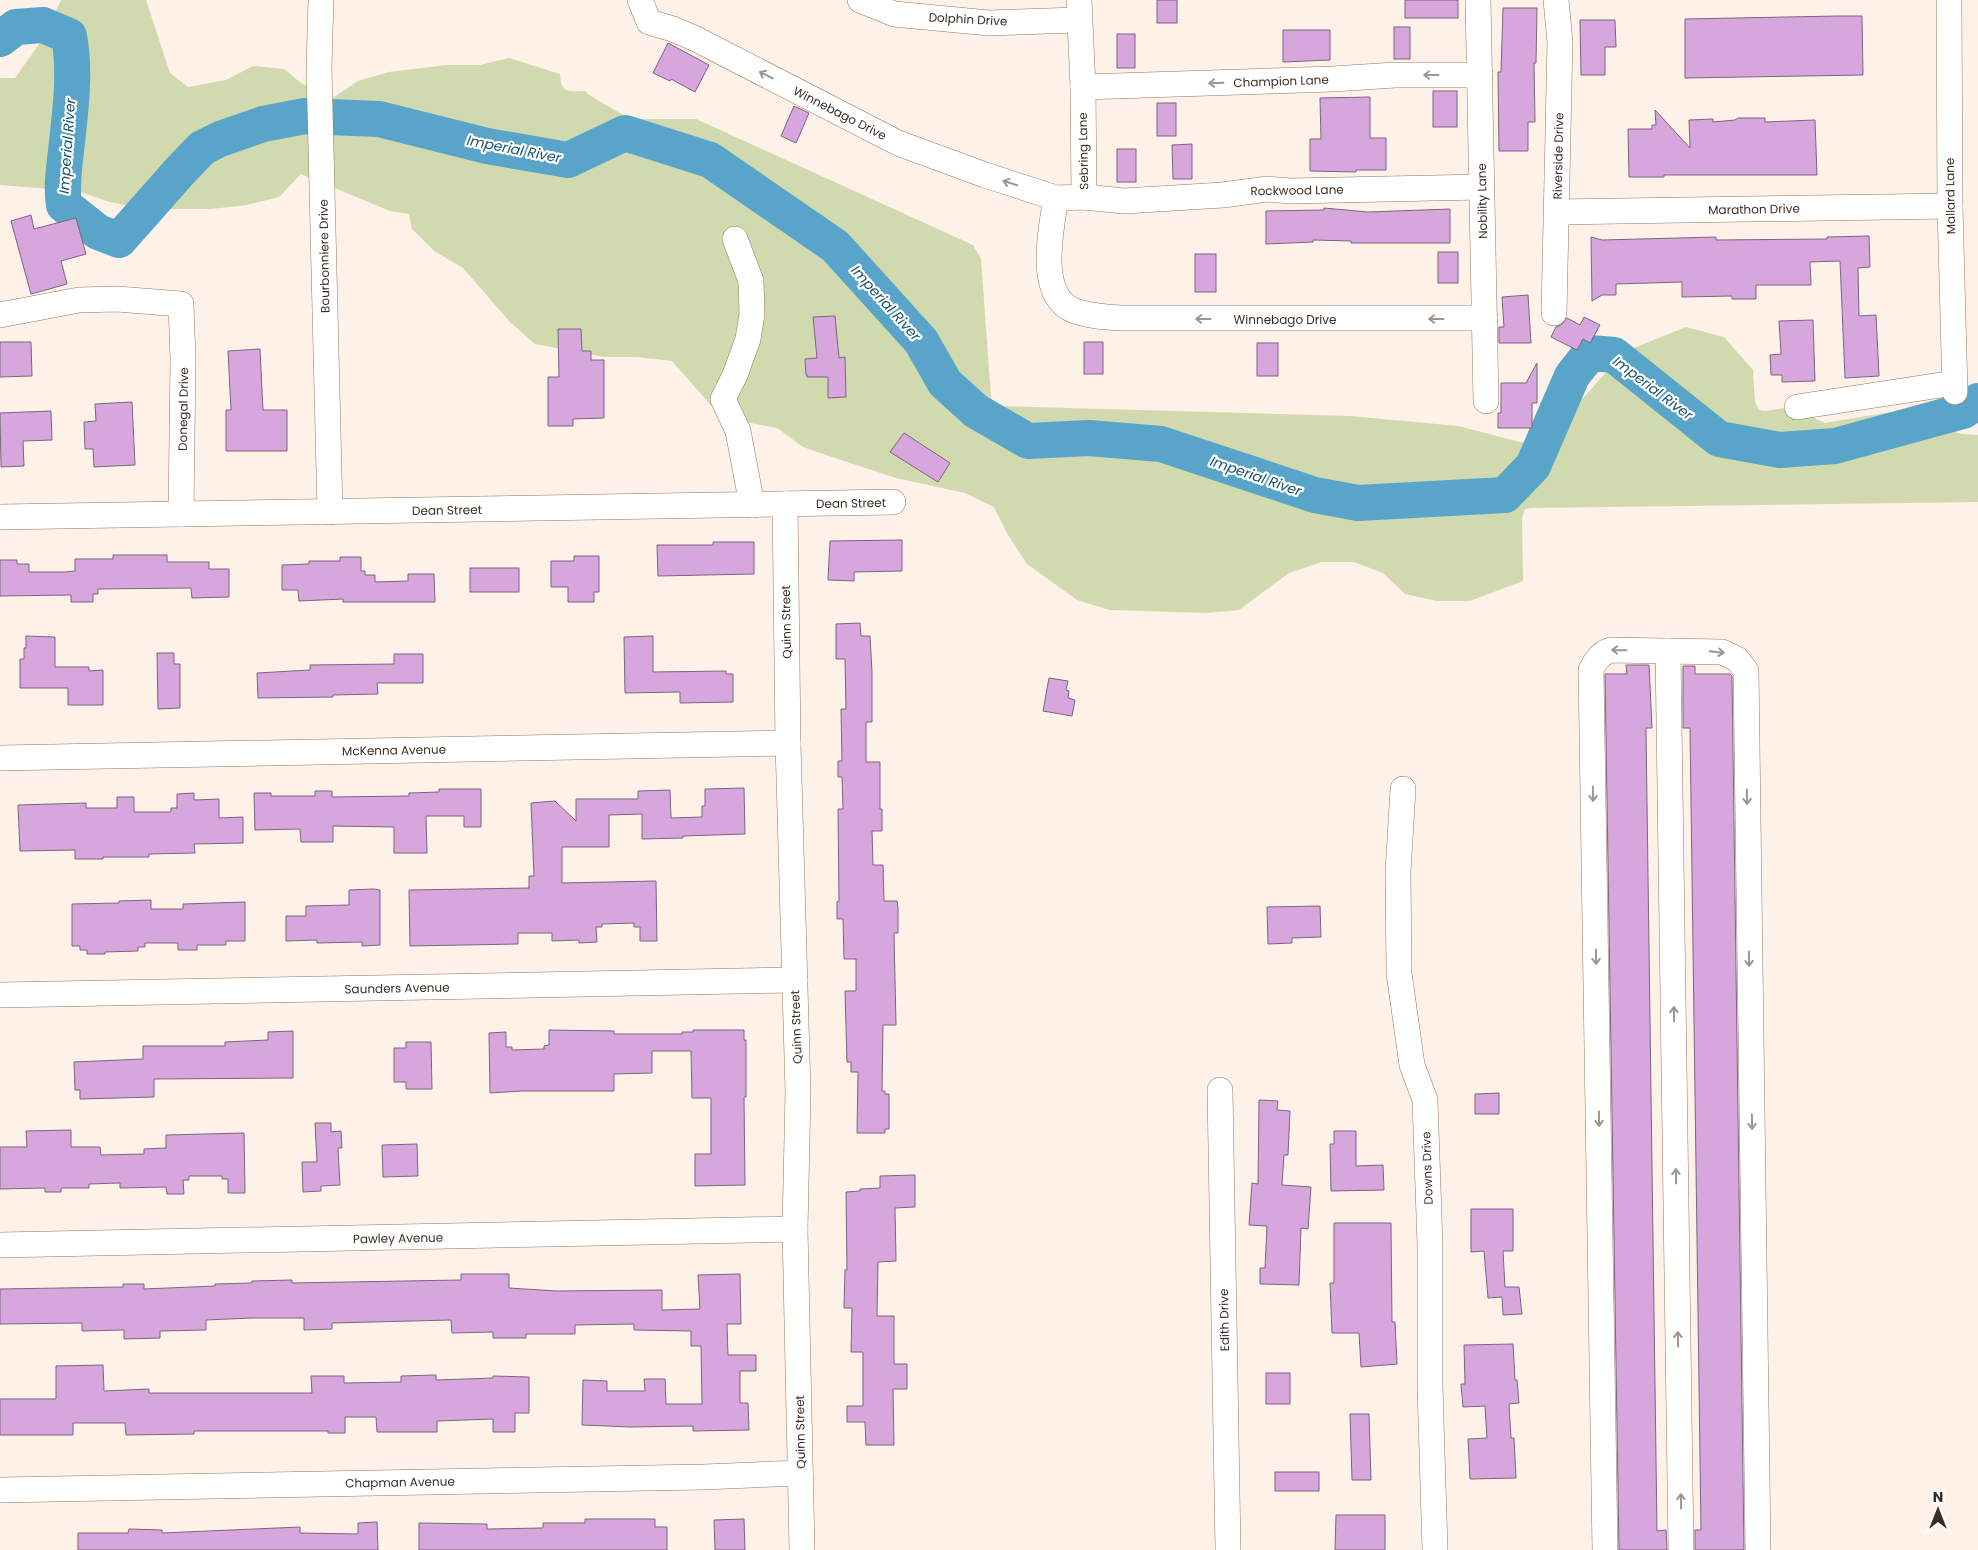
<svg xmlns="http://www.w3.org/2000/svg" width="1978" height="1550" viewBox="0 0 1978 1550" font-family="Poppins,sans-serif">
  <rect width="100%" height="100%" fill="#fef1e7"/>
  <path fill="#d1d9ae" d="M61,0H146L170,73L188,87L226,80L253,66L284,69L301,83L331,99L358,81L389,72L447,65H480L509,58L560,74C561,94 568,91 585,91L589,95L630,119H696L973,245L981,259L991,397L992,402L997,406L1350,416L1458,426L1532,445L1569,414L1624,352L1686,327L1724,337L1753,370L1755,402L1759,410L1765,411L1791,407L1825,423L1890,412L1962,434L1978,435V502L1531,508L1525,509L1522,518L1523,581L1470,601H1437L1405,594L1383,573L1354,562H1322L1289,573L1239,610L1207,613L1110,610L1077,600L1027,564L1008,535L994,507L965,493L896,478L832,457L803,447L777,428L745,422L716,411L672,361L637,357H604L535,344L510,322L463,268L434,251L412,229L409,214L390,211L301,174L279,197L247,205L211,209H146L110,202L77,191L0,185V78H15L42,40Z"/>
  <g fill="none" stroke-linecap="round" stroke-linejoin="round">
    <path stroke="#58a5c9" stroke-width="36" d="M0,39L16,27L43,25L69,36C76,73 70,114 66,151C64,170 61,187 64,205L98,232L119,240L180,171L202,148L220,139L263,124L305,116L379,119L487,146L568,160L625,133L710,160L835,246L921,341L945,383L976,411L1028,441L1089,438L1161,444L1315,495L1358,503L1505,495L1533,466L1572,376L1590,353L1614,355L1719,439L1780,450L1835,446L1963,411L1978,401"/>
  </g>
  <g fill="#d6a6dd" stroke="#7c657f">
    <rect x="1157" y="0" width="20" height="23"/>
    <rect x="1405" y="0" width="53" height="18"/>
    <polygon points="1503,8 1537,8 1536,63 1534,63 1535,122 1528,122 1528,151 1499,151 1498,72 1501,72"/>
    <polygon points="1838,16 1862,16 1863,75 1685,78 1685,19"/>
    <polygon points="1580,20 1615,20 1616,47 1605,47 1605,75 1581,75"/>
    <rect x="1394" y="27" width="16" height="32"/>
    <polygon points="1283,30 1330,30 1330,60 1283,62"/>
    <rect x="1117" y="34" width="18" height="34"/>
    <polygon points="668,43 709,65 695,92 671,79 670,81 653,73"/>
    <rect x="1433" y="91" width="24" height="36"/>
    <polygon points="1370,97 1370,138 1386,138 1386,170 1356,170 1356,172 1310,171 1310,139 1321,139 1320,98"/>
    <rect x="1157" y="103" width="19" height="33"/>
    <polygon points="794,106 809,113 796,143 781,136"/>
    <polygon points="1655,110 1690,148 1689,120 1713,119 1713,122 1735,120 1738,118 1765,118 1765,122 1815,120 1817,175 1664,175 1664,177 1629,177 1628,129 1652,129 1652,125 1656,125"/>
    <polygon points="1192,144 1192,179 1173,179 1172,145"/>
    <rect x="1117" y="149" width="19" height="33"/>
    <polygon points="1324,208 1368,212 1450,209 1450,243 1351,243 1351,241 1313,240 1313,242 1266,244 1266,211 1324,210"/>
    <polygon points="31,215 34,229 76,218 86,254 61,261 67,284 31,294 11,221"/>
    <polygon points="1869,236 1870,267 1858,268 1859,316 1876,315 1879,376 1845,378 1840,261 1810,262 1811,285 1756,285 1756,299 1732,299 1732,296 1682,297 1682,282 1616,284 1616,295 1602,295 1592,301 1591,237 1602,240 1716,237 1716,240 1827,239 1827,237"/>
    <rect x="1438" y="252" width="20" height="31"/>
    <rect x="1195" y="254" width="21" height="38"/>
    <polygon points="1528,295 1531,343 1499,343 1499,327 1504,327 1502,297"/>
    <polygon points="835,316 839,358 845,357 846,397 828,398 828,377 807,377 807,375 806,375 805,359 817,358 813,317"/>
    <polygon points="1584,317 1600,325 1590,343 1583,339 1577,350 1551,337 1556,327 1561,325 1567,318 1580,325"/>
    <polygon points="1813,320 1815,381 1782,382 1782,375 1771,375 1770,355 1781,354 1779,321"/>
    <polygon points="558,329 581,329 582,351 591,351 591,360 604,360 604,418 573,419 573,426 548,426 548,377 559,377"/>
    <polygon points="0,342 31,342 32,376 0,377"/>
    <rect x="1084" y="342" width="19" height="32"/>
    <rect x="1257" y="343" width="21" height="33"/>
    <polygon points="260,349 263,410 287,410 287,451 226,451 226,410 231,410 228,351"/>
    <polygon points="1537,363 1537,403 1532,403 1532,428 1498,428 1498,413 1501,413 1501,383 1526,383"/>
    <polygon points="132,402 135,465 94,467 93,449 85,449 84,422 96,421 95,404"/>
    <polygon points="51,411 52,440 23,441 24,466 1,467 0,413"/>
    <polygon points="904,433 950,463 938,482 890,452"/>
    <polygon points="902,540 902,571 854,572 854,581 828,580 830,541"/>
    <polygon points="713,542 754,542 754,574 658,576 657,545 713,545"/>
    <polygon points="113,555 167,555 167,562 209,562 209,569 229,569 229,597 192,598 191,588 98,589 98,594 93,594 93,602 71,602 71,595 0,596 0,560 17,560 17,564 29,564 29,572 64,572 75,571 75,559 113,559"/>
    <polygon points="574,556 599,556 599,592 594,592 594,602 568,602 568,587 551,587 551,561 574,561"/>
    <polygon points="340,557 361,557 361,571 365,571 365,575 375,575 375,582 408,581 408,574 434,574 435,602 343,602 343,599 299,601 298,590 282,590 282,565 309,564 309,561 340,561"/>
    <rect x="470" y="568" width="49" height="24"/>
    <polygon points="860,623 861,636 870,636 872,672 872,722 866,722 866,762 880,762 880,809 882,809 882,831 872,831 873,865 883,865 884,901 897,901 898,908 898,933 894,933 896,1025 883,1025 882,1091 885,1091 885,1094 889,1094 889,1129 885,1129 885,1133 857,1133 858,1072 851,1072 851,1062 847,1062 845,991 856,991 856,959 844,959 843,919 837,919 837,902 839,901 838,809 843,809 842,777 838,777 838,761 842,761 841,709 846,709 845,659 836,659 836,624"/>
    <polygon points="26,636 55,637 55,667 89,667 89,671 103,670 103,705 68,705 68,688 20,688 20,659 24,659 24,648 26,648"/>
    <polygon points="653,636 653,672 726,671 726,674 733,674 733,702 680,703 680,692 625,693 624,637"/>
    <polygon points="157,653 174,653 174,664 180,664 180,708 158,709"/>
    <polygon points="394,654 423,654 423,683 377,683 378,694 333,695 333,697 258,698 257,673 310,670 310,665 394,664"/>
    <polygon points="1626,665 1649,665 1652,728 1646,728 1657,1531 1666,1530 1667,1550 1619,1550 1605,674 1627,674"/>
    <polygon points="1683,666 1695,666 1695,674 1730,674 1732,676 1744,1550 1695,1550 1695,1530 1701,1530 1690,728 1683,728"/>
    <polygon points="1049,678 1068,681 1066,690 1069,691 1068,698 1075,700 1072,716 1043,711"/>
    <polygon points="744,788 745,834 683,836 683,838 642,839 642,814 609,815 609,847 562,847 562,883 656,881 657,941 640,941 640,927 634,927 634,923 602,924 602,927 596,927 597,942 579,943 579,940 552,941 552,933 518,933 518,944 410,946 409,890 529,888 529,876 534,876 531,803 555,801 576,821 576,799 638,799 638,791 670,790 671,818 702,817 702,806 705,806 705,789"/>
    <polygon points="439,789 481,789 481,827 464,827 464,816 426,816 427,853 394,853 394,827 333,826 333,842 301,842 300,829 255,830 254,793 271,793 271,796 315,796 315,791 332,791 332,797 409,796 409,793 439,792"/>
    <polygon points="194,793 194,800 219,799 219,818 243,817 243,843 194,844 195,853 149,854 149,857 103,857 103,859 75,859 75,850 20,851 18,805 86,803 86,808 117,808 117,797 134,797 134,812 171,812 171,808 177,808 177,794"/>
    <polygon points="374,889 380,890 380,945 362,946 362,942 317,943 317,940 286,941 286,916 306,916 306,906 349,905 349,890"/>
    <polygon points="151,900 151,909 183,909 183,904 245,902 245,941 226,941 226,945 197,945 197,950 178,950 178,943 145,943 145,947 138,947 138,951 105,952 105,954 87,954 87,950 80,950 80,946 72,946 72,904 119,903 119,901"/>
    <polygon points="1320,906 1321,937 1292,938 1292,943 1268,944 1267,907"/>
    <polygon points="549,1030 614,1031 614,1034 682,1034 682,1032 693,1032 693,1030 744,1030 744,1040 746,1040 746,1097 744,1097 745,1185 695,1186 695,1154 711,1154 711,1098 692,1098 691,1051 652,1051 652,1073 614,1074 614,1091 522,1091 490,1093 489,1033 506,1032 506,1047 512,1047 512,1050 544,1049 544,1046 549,1045"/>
    <polygon points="293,1031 293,1078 154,1079 154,1097 80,1099 80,1090 75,1090 74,1062 143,1059 143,1046 225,1046 225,1042 268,1040 268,1032"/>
    <polygon points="406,1042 431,1042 432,1089 406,1089 406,1082 394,1082 394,1048 406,1048"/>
    <polygon points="1499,1093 1499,1114 1475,1114 1475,1094"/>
    <polygon points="1259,1100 1278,1101 1277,1110 1290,1111 1288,1155 1284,1155 1282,1185 1311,1187 1308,1229 1301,1228 1299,1285 1260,1284 1260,1268 1265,1268 1267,1226 1249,1225 1252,1183 1258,1184"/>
    <polygon points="315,1123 331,1123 331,1132 341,1131 342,1148 338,1148 340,1185 321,1186 321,1191 303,1192 302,1162 317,1162"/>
    <polygon points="71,1130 71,1147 100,1147 101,1155 144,1154 144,1149 166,1148 166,1135 244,1133 245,1193 228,1193 228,1179 222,1179 222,1176 189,1176 189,1180 183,1180 184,1194 167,1194 166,1187 120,1188 120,1183 89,1184 89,1188 61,1188 61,1192 45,1192 45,1188 0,1189 0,1147 27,1147 26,1131"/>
    <polygon points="1334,1131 1356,1131 1356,1166 1383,1165 1384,1190 1331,1191 1330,1144 1334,1144"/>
    <polygon points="417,1144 418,1176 383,1177 382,1145"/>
    <polygon points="915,1175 915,1207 895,1208 896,1261 878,1262 877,1316 894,1316 894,1364 907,1364 907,1389 893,1389 894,1445 866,1445 865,1422 847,1422 847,1406 863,1406 863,1352 851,1352 852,1308 844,1308 845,1270 847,1270 846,1192 860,1191 860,1189 880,1188 880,1176"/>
    <polygon points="1471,1209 1513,1209 1513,1251 1503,1251 1505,1287 1519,1287 1522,1314 1503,1315 1502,1297 1488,1298 1484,1251 1471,1252"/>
    <polygon points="1334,1223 1391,1223 1392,1322 1395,1322 1397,1364 1361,1367 1359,1333 1332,1333 1330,1283 1334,1283"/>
    <polygon points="461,1274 509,1274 509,1288 557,1291 662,1290 662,1310 700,1309 698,1275 740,1274 741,1324 727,1324 728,1355 756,1355 756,1371 740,1371 740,1403 748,1403 749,1430 693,1431 693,1426 631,1427 582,1425 583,1380 607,1381 607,1391 645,1391 644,1379 665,1379 666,1404 702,1404 701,1346 691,1346 691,1331 634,1330 634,1324 575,1325 575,1334 526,1334 526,1338 493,1338 493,1332 452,1333 451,1320 332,1323 332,1329 304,1330 304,1318 252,1318 206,1320 206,1330 160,1331 160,1338 124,1339 124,1330 82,1331 82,1323 0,1324 0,1289 123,1287 123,1284 144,1284 144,1289 215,1286 215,1284 252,1283 252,1281 292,1280 292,1283 461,1280"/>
    <polygon points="1513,1344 1515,1380 1517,1380 1519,1403 1509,1404 1511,1438 1514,1438 1516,1478 1470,1479 1468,1439 1487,1438 1485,1406 1463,1407 1461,1384 1465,1384 1464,1345"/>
    <polygon points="103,1365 104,1391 149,1389 149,1393 312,1393 311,1376 344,1376 344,1383 401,1382 401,1376 436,1375 436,1380 493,1378 493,1376 529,1377 529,1413 515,1413 515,1432 493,1432 493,1419 437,1421 437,1432 377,1432 376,1417 345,1417 345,1433 328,1433 328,1431 194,1431 194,1434 126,1435 125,1423 73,1423 73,1435 0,1435 0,1399 56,1399 56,1366"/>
    <rect x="1266" y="1373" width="24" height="31"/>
    <polygon points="1350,1414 1369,1414 1371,1480 1352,1480"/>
    <rect x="1275" y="1472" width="44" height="19"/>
    <polygon points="1336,1515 1385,1515 1385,1550 1335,1550"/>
    <polygon points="585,1519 655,1519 655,1527 667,1527 667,1550 419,1550 419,1523 487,1524 487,1529 543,1528 543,1523 585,1523"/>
    <polygon points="744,1519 745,1550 715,1550 714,1520"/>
    <polygon points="377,1522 378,1550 78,1550 78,1533 128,1533 129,1529 162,1530 162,1533 300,1527 300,1533 358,1534 358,1523"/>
  </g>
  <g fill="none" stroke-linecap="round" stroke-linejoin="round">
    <defs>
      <g id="minor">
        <polyline points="321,0 319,68 330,512"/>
        <polyline points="640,0 649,22 673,29 696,39 898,143 985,175 1056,198 1084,197 1124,201 1223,195 1268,189 1290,191 1481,187"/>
        <polyline points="860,0 894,14 989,23 1078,20"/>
        <polyline points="1079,0 1083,87 1084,197"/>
        <polyline points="1478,0 1486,401"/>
        <polyline points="1949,0 1950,206 1955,392"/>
        <polyline points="1083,87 1333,79 1395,75 1480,75"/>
        <path d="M1056,198C1051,229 1036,297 1075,311C1089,316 1105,317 1121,318H1485"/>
        <polyline points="1557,212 1950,206"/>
        <polyline points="735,239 751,281 752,314 748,339 735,375 723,399 738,431 752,505"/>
        <polyline points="1554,313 1560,42 1556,0"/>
        <polyline points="0,315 79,300 117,299 181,304 183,359 181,514"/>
        <polyline points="1797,407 1954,383"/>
        <polyline points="785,504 788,743 798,1092 795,1229 802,1550"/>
        <polyline points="0,517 893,502"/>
        <polyline points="1668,651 1681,1550"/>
        <polyline points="0,758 788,743"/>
        <polyline points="1403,789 1398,872 1399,973 1412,1065 1425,1100 1430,1245 1430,1387 1435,1550"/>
        <polyline points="0,995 795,980"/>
        <polyline points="1220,1090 1228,1550"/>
        <polyline points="0,1245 795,1229"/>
        <polyline points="0,1490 704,1477 800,1473"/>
        <path d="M1605,1550L1591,670C1596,660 1600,654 1610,650L1722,652L1737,659L1746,671L1758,1550"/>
      </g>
    </defs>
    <use href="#minor" stroke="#93775f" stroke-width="26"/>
    <use href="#minor" stroke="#fff" stroke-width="25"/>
  </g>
  <defs><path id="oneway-shaft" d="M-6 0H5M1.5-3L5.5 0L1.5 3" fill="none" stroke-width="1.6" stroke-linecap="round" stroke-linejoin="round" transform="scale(1.25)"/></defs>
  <g stroke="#9c9692">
    <use href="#oneway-shaft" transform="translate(766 75) rotate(-153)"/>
    <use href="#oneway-shaft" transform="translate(1431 75) rotate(180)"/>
    <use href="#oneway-shaft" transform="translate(1216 83) rotate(178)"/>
    <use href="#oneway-shaft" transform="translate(1010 183) rotate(-162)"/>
    <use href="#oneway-shaft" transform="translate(1203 319) rotate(-180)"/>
    <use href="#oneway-shaft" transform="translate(1436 319) rotate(180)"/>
    <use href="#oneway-shaft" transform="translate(1619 650) rotate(-179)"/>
    <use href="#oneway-shaft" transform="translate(1717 652) rotate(6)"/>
    <use href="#oneway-shaft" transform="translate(1593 794) rotate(89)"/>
    <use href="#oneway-shaft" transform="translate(1747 797) rotate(89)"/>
    <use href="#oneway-shaft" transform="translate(1596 957) rotate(89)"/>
    <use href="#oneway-shaft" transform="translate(1749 959) rotate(89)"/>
    <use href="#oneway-shaft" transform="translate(1674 1014) rotate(-91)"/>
    <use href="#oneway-shaft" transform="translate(1599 1119) rotate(89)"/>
    <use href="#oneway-shaft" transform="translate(1752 1122) rotate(89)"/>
    <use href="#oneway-shaft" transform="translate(1676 1176) rotate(-91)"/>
    <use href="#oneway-shaft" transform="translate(1678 1339) rotate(-91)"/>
    <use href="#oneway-shaft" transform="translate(1681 1501) rotate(-91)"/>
  </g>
  <g text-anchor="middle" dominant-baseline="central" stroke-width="4.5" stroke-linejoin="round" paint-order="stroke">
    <g font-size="12" fill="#3a2e24" stroke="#fff">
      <text transform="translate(968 19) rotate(3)">Dolphin Drive</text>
      <text transform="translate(1281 81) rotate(-2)">Champion Lane</text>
      <text transform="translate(840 113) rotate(27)">Winnebago Drive</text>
      <text transform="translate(1083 151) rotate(-91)">Sebring Lane</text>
      <text transform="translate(1558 156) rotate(-89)">Riverside Drive</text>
      <text transform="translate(1297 190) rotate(-1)">Rockwood Lane</text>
      <text transform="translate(1950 196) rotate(-91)">Mallard Lane</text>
      <text transform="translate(1482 201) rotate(-91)">Nobility Lane</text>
      <text transform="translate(1754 209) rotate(-1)">Marathon Drive</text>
      <text transform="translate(324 256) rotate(-91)">Bourbonniere Drive</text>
      <text x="1285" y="319">Winnebago Drive</text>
      <text transform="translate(183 409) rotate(-89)">Donegal Drive</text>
      <text transform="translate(851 503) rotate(-1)">Dean Street</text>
      <text transform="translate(447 510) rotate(-1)">Dean Street</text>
      <text transform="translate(786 622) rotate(-91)">Quinn Street</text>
      <text transform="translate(394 750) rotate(-1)">McKenna Avenue</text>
      <text transform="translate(397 988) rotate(-1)">Saunders Avenue</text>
      <text transform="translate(796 1027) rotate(-92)">Quinn Street</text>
      <text transform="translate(1427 1168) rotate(-92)">Downs Drive</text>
      <text transform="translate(398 1238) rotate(-1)">Pawley Avenue</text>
      <text transform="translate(1224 1320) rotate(-91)">Edith Drive</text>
      <text transform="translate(800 1432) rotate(-91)">Quinn Street</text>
      <text transform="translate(400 1482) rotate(-1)">Chapman Avenue</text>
    </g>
    <g font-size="14" font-style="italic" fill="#17546e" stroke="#fff">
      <text transform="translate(67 146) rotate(-86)">Imperial River</text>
      <text transform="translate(514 149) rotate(11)">Imperial River</text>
      <text transform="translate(886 303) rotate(48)">Imperial River</text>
      <text transform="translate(1653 388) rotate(37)">Imperial River</text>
      <text transform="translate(1256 476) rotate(19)">Imperial River</text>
    </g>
  </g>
  <g transform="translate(1938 1510)" stroke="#ffffff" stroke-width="4" paint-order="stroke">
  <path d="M0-4L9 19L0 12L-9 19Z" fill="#3a2e24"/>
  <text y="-8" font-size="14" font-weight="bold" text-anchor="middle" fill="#3a2e24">N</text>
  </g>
</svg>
